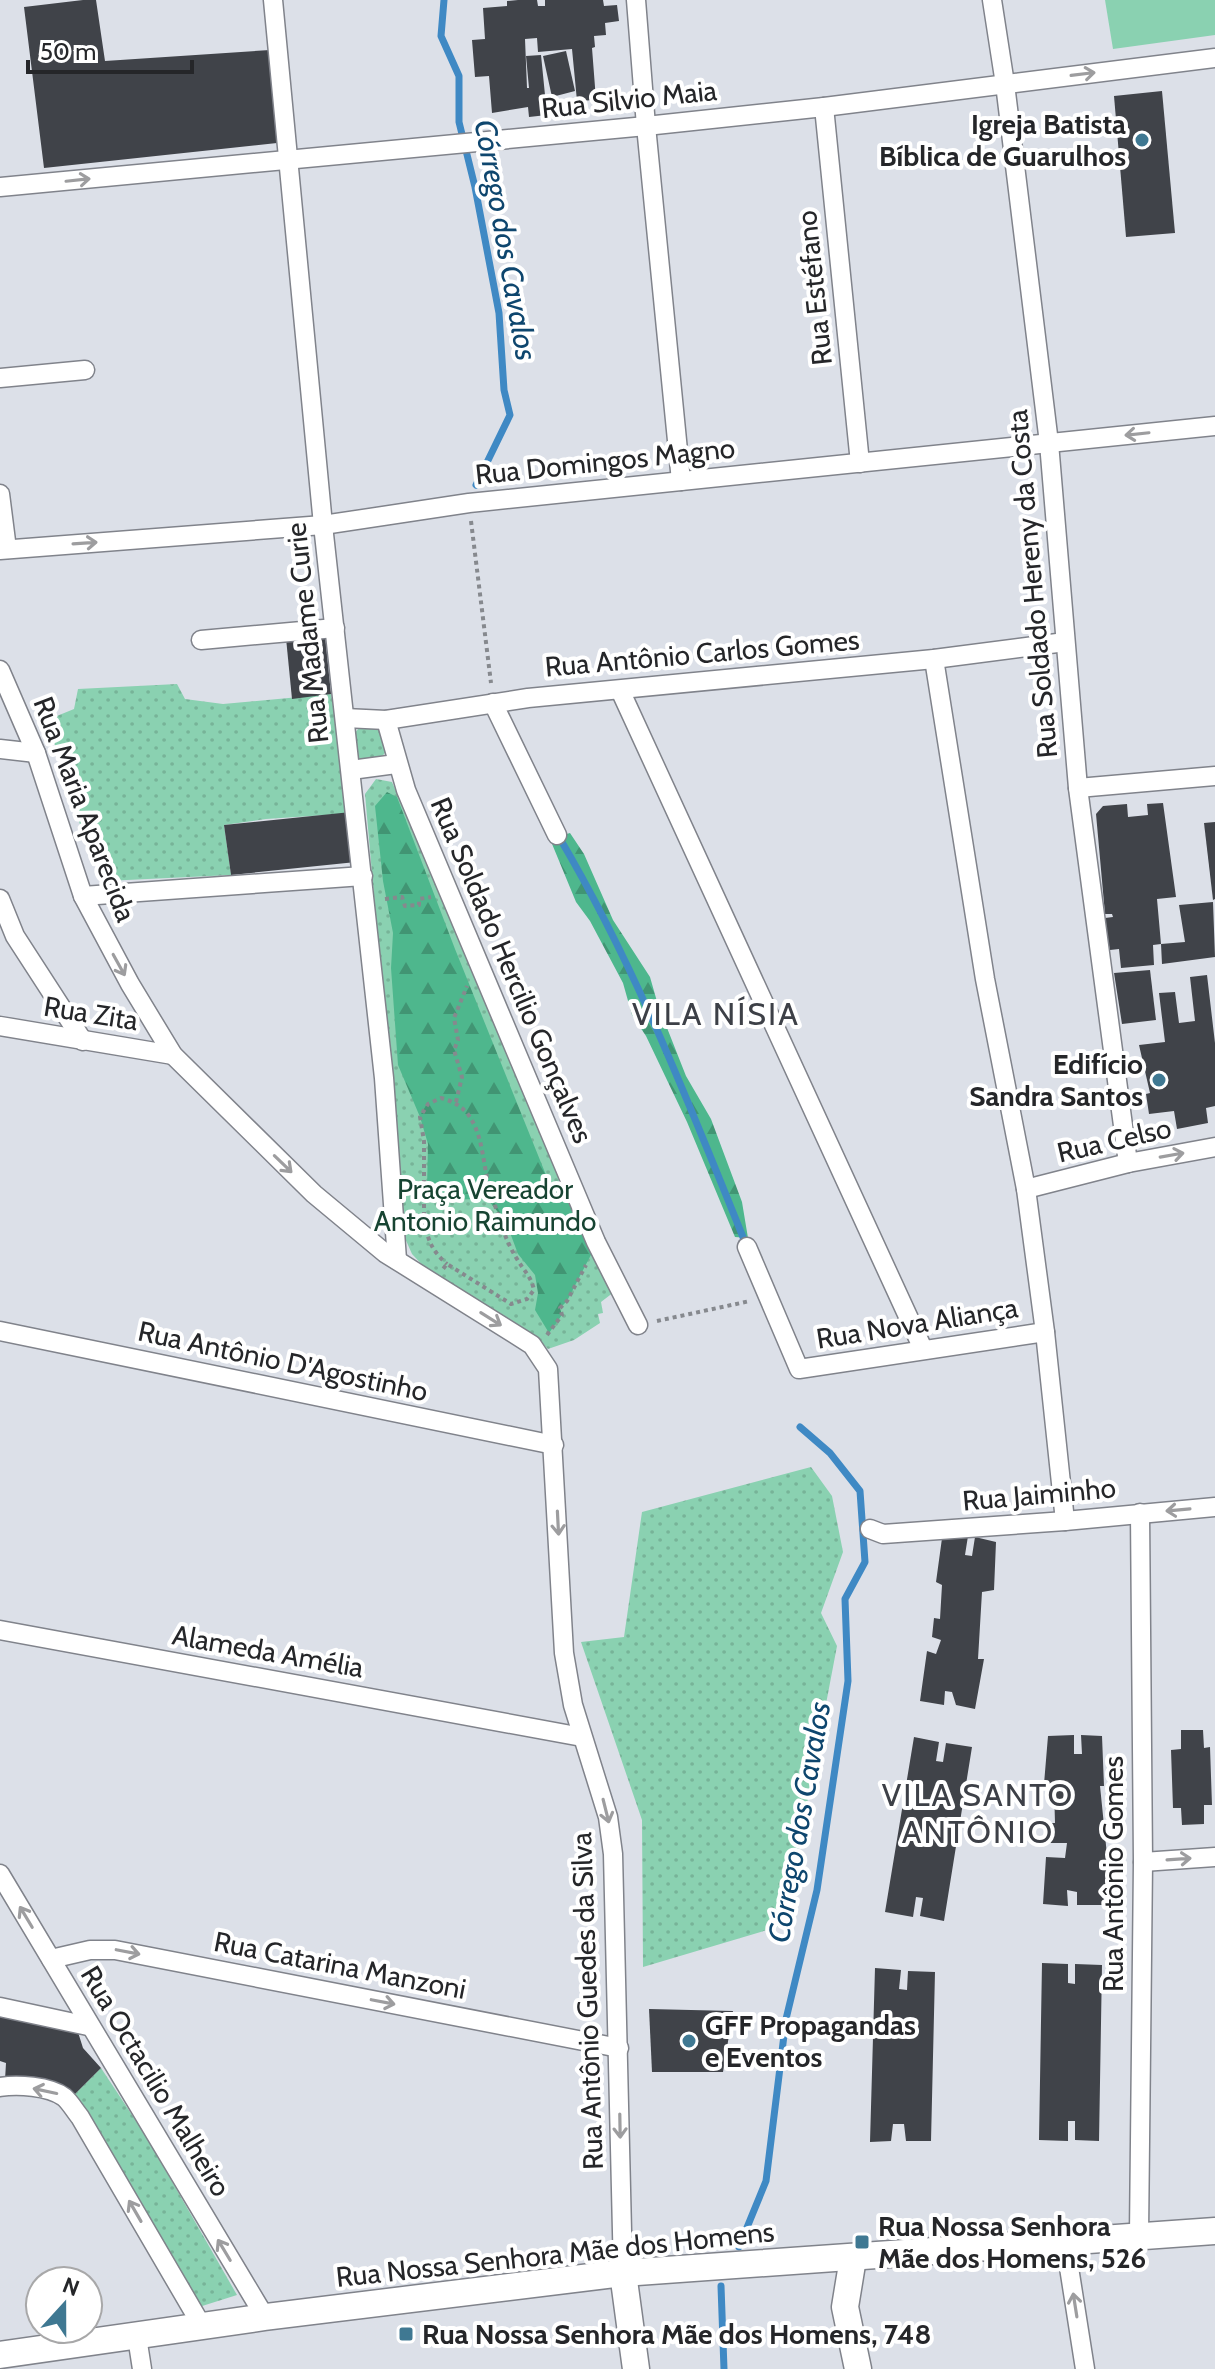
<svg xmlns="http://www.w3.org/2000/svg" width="1215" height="2369" viewBox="0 0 1215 2369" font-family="Cabin,sans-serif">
  <defs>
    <pattern id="green-dots" width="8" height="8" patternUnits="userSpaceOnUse" patternTransform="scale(2)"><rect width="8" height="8" fill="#8ad1b1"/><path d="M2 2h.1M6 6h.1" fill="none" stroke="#77b398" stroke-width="1.8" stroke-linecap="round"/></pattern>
    <pattern id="forest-firs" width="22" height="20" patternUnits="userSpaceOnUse" patternTransform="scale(2)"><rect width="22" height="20" fill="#4eb78d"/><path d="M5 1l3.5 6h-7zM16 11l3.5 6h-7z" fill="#419573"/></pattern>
  </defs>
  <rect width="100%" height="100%" fill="#dce0e8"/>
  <g fill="url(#green-dots)">
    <polygon points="177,684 185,699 223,704 331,694 356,813 266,819 224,825 231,875 106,881 90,856 47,720 74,709 78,689"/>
    <polygon points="360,727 379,727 388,749 380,759 363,761 357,758 352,736"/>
    <polygon points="376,779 392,782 440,895 478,970 614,1292 601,1302 603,1313 598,1314 600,1323 574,1340 548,1349 538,1339 427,1270 412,1254 404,1236 365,794"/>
    <polygon points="811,1467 832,1496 843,1552 821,1613 837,1646 784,1925 643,1967 642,1820 581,1642 624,1637 642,1512"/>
    <polygon points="101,2068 146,2136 237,2295 199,2307 75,2094"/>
  </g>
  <g fill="url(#forest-firs)">
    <path d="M387,792L397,797L455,949L546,1175L578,1215L594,1249L567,1301L560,1308L562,1315L549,1333L535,1310L538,1293L535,1275L518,1254L506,1222L488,1200C461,1197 454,1205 427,1189L428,1144L420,1117L398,1065L391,968L393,933L383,881L375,806Z"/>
    <polygon points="570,833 584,854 613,920 650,977 658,1005 686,1076 711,1119 742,1202 748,1238 735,1237 687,1122 646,1036 632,1015 623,983 590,921 576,902 550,839"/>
  </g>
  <polygon fill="#8ad1b1" points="1105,0 1215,0 1215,35 1113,49"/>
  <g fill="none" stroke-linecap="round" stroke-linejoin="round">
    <g stroke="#3f89c4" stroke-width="7">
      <polyline points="444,0 441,36 459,76 459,122 475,187 499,313 504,390 510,415 476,485"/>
      <path d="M559,837C636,967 690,1106 747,1247"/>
      <polyline points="739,2247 766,2181 786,2019 817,1890 848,1681 845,1599 865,1562 860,1491 830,1453 800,1427"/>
      <polyline points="721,2286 724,2369"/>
    </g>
  </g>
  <g fill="#404349">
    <polygon points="83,0 96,0 105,61 270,50 277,143 44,168 24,7"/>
    <polygon points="518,0 537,0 538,6 545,6 545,0 603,0 604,6 617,5 619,21 605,23 606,35 594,36 595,47 592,48 596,100 577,101 572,49 538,52 537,38 525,39 527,88 529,88 526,56 541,55 547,115 529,117 528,107 492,113 489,76 475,77 472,40 485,39 483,8 507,6 507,1"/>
    <polygon points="566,51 575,91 552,97 543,56"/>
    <polygon points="1162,91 1175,233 1126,237 1114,96"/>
    <polygon points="325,635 331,694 292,699 286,638"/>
    <polygon points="1163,803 1176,897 1157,899 1161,944 1153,945 1154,965 1121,968 1119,949 1110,950 1106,932 1105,918 1113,917 1112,914 1105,914 1096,814 1103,806 1127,804 1128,817 1148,815 1147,804"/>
    <polygon points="351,812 356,862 231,875 224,825"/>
    <polygon points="1215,822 1215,899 1213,900 1204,823"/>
    <polygon points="1213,902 1215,957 1162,964 1161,944 1185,942 1179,905"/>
    <polygon points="1150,970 1156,1020 1122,1024 1114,973"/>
    <polygon points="1207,975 1215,1043 1215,1106 1206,1108 1208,1123 1177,1129 1174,1111 1149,1114 1146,1094 1150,1093 1139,1045 1165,1042 1159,993 1175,992 1179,1023 1195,1021 1190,977"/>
    <polygon points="943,1531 968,1536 965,1555 972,1556 975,1537 996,1542 994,1590 982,1592 978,1659 984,1659 975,1709 956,1705 952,1692 945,1691 944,1705 920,1701 927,1651 936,1654 941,1640 932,1637 934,1618 940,1619 942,1585 936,1582"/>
    <polygon points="1181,1730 1203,1730 1204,1748 1210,1747 1212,1805 1204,1805 1204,1824 1182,1825 1181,1808 1173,1808 1171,1750 1181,1749"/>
    <polygon points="1074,1735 1074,1754 1082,1754 1081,1735 1102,1736 1104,1786 1100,1786 1107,1855 1121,1858 1117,1879 1104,1891 1104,1905 1077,1905 1077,1892 1067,1890 1068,1906 1043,1904 1046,1857 1065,1858 1067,1843 1049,1843 1049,1823 1055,1823 1054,1788 1044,1784 1048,1736"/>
    <polygon points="914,1737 939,1742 936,1761 943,1762 946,1743 972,1747 944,1921 920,1916 923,1898 916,1897 913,1917 885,1912"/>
    <polygon points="1042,1963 1068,1964 1068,1983 1075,1984 1075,1964 1102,1965 1099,2141 1075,2140 1075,2121 1068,2121 1068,2141 1039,2140"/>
    <polygon points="875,1968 901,1970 899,1989 907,1990 908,1971 935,1972 931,2141 906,2141 904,2124 893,2124 891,2141 870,2142"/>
    <polygon points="649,2009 733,2011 723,2072 652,2072"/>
    <polygon points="0,2013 77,2029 83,2048 101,2068 75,2094 51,2080 49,2089 5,2080 6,2063 0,2061"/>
  </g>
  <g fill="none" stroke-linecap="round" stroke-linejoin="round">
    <defs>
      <g id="street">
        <polyline points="273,0 323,525 384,1078 397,1260"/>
        <polyline points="636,0 646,126 681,481"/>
        <polyline points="992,0 1005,84 1049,443 1078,788 1128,1163"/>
        <polyline points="824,107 860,463"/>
        <polyline points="0,187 646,126 824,107 1215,58"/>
        <polyline points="0,378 85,370"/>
        <polyline points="0,494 7,549"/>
        <polyline points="0,550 323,525 469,503 1215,426"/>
        <polyline points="201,640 335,628"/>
        <polyline points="934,659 985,979 1026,1189 1045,1332 1065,1521"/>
        <polyline points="0,670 36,753 83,896 130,984 173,1055 314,1194 385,1253 532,1345 548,1369 564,1653 573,1705 608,1817 613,1854 623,2273"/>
        <polyline points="620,690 923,1349"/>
        <polyline points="493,703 557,835"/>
        <polyline points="345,718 386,720 528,698 934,659 1065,642"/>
        <polyline points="386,720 406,790 596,1242 638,1325"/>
        <polyline points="0,749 36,753"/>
        <polyline points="351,770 396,764"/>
        <polyline points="1078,788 1215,776"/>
        <polyline points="83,896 363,876"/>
        <polyline points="0,899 15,936 83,1041"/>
        <polyline points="0,1026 173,1055"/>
        <polyline points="1026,1189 1128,1163 1215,1147"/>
        <polyline points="747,1247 799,1369 1045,1332"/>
        <polyline points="0,1331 554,1445"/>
        <polyline points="870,1529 883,1534 1065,1521 1215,1507"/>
        <polyline points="0,1630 582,1737"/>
        <polyline points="1143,1862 1215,1857"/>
        <polyline points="0,1874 265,2317"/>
        <polyline points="51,1959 90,1950 115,1950 619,2048"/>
        <polyline points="0,2007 88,2026"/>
        <path d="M0,2087C17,2084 49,2086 64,2097C70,2102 75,2111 80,2117L202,2326"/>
        <polyline points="1139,2235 1143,1862 1140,1513"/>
        <polyline points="1065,2242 1085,2369"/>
        <polyline points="137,2337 142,2369"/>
      </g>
      <g id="secondary">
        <polyline points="853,2258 845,2307 858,2369"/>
        <polyline points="623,2273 636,2369"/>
        <polyline points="0,2355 265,2317 623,2273 1215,2231"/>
      </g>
    </defs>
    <use href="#street" stroke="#80838b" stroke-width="21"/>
    <use href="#secondary" stroke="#80838b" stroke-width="29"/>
    <g stroke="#86898e" stroke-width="4" stroke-dasharray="4 4" stroke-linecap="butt">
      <polyline points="471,521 491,683"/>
      <polyline points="385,899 402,897 405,906 419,905 419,899 431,897"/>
      <polyline points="456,1102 462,1077 454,1050 458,1040 454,1018 467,986"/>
      <path d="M413,1215L424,1216C427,1238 430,1249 447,1264"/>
      <path d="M424,1216V1141L420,1117L428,1104L441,1098C451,1101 459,1104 467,1113C484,1135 482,1163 490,1189C497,1211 504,1239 517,1259C524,1271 531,1276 534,1290L527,1299L511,1304L447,1264L443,1269"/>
      <polyline points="657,1321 750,1301"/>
      <polyline points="547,1335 562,1315 560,1308 567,1301 586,1265"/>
    </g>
    <use href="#street" stroke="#fff" stroke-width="18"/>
    <use href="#secondary" stroke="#fff" stroke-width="26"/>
  </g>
  <defs><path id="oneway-shaft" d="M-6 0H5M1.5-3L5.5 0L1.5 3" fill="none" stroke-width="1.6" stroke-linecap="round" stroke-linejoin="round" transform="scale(2)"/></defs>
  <g stroke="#9d9d9f">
    <use href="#oneway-shaft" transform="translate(1083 74) rotate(-7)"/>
    <use href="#oneway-shaft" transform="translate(78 180) rotate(-6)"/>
    <use href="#oneway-shaft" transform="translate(1137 434) rotate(174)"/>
    <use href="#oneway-shaft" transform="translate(85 543) rotate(-4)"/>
    <use href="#oneway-shaft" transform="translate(119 965) rotate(61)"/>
    <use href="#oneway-shaft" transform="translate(1172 1155) rotate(-10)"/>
    <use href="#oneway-shaft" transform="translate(283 1164) rotate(44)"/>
    <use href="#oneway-shaft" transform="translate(491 1319) rotate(32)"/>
    <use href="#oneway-shaft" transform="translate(1178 1510) rotate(175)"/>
    <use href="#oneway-shaft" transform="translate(558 1523) rotate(87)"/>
    <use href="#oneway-shaft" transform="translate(606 1811) rotate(76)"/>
    <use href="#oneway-shaft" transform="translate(1179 1859) rotate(-4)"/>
    <use href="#oneway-shaft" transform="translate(26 1917) rotate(-121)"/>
    <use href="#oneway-shaft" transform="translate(128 1952) rotate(11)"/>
    <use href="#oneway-shaft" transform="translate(383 2002) rotate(11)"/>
    <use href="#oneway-shaft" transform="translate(45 2091) rotate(-168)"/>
    <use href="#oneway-shaft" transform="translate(620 2126) rotate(89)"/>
    <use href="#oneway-shaft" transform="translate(135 2211) rotate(-120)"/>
    <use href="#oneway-shaft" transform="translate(224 2250) rotate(-121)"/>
    <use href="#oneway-shaft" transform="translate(1075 2305) rotate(-99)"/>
  </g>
  <g fill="#3f7892" stroke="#fff" stroke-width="3">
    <circle cx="1142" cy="140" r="8"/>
    <circle cx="1159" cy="1080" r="8"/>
    <circle cx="689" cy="2041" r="8"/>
    <rect x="854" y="2234" width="16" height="16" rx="4"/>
    <rect x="398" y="2326" width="16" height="16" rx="4"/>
  </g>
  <g text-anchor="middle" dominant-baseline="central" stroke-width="8" stroke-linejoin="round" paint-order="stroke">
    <g font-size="28" fill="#252629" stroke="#fff">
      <text transform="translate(629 99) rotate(-6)">Rua Silvio Maia</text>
      <text transform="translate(814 288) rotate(-96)">Rua Estéfano</text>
      <text transform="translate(605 461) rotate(-6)">Rua Domingos Magno</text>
      <text transform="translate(1032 584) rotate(-95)">Rua Soldado Hereny da Costa</text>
      <text transform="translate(307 633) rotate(-96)">Rua Madame Curie</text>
      <text transform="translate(702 653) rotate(-5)">Rua Antônio Carlos Gomes</text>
      <text transform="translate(85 809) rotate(69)">Rua Maria Aparecida</text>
      <text transform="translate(512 970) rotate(67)">Rua Soldado Hercilio Gonçalves</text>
      <text transform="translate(91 1013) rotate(9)">Rua Zita</text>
      <text transform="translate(1114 1140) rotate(-13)">Rua Celso</text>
      <text transform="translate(917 1323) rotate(-9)">Rua Nova Aliança</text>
      <text transform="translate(283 1361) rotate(12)">Rua Antônio D'Agostinho</text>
      <text transform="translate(1039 1494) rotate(-5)">Rua Jaiminho</text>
      <text transform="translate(268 1651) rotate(10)">Alameda Amélia</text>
      <text transform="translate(1113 1874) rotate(-90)">Rua Antônio Gomes</text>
      <text transform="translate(340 1965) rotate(11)">Rua Catarina Manzoni</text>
      <text transform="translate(587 2001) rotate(-92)">Rua Antônio Guedes da Silva</text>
      <text transform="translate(156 2081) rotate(59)">Rua Octacilio Malheiro</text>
      <text transform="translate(555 2254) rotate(-6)">Rua Nossa Senhora Mãe dos Homens</text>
    </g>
    <g font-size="28" font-weight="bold" fill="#252629" stroke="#fff" text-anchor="start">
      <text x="1126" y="124" text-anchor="end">Igreja Batista<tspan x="1126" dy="32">Bíblica de Guarulhos</tspan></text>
      <text x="1143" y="1064" text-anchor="end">Edifício<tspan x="1143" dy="32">Sandra Santos</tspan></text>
      <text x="705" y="2025">GFF Propagandas<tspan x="705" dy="32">e Eventos</tspan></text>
      <text x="878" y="2226">Rua Nossa Senhora<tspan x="878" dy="32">Mãe dos Homens, 526</tspan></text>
      <text x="422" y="2334">Rua Nossa Senhora Mãe dos Homens, 748</text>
    </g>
    <g font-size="28" fill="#174432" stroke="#fff">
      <text x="485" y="1189">Praça Vereador<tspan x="485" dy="32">Antonio Raimundo</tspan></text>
    </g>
    <g font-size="30" font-style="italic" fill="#0e466e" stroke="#fff">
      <text transform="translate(506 240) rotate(80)">Córrego dos Cavalos</text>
      <text transform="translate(799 1822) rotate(-80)">Córrego dos Cavalos</text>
    </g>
    <g font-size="32" letter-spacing="2" fill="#3d4047" stroke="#fff">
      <text x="716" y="1013">VILA NÍSIA</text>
      <text x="978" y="1794">VILA SANTO<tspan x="978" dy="37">ANTÔNIO</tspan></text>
    </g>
  </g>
  <g transform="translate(64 2305) rotate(21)"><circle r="38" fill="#ffffff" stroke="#a8a8a9" stroke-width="2"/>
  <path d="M0-6L14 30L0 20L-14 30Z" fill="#3f7892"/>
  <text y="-12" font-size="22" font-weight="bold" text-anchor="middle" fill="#252629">N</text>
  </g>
  <path d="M28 60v12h164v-12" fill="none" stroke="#252629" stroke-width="4"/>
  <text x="40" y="60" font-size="24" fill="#252629" stroke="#ffffff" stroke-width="6" paint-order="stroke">50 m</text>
</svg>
